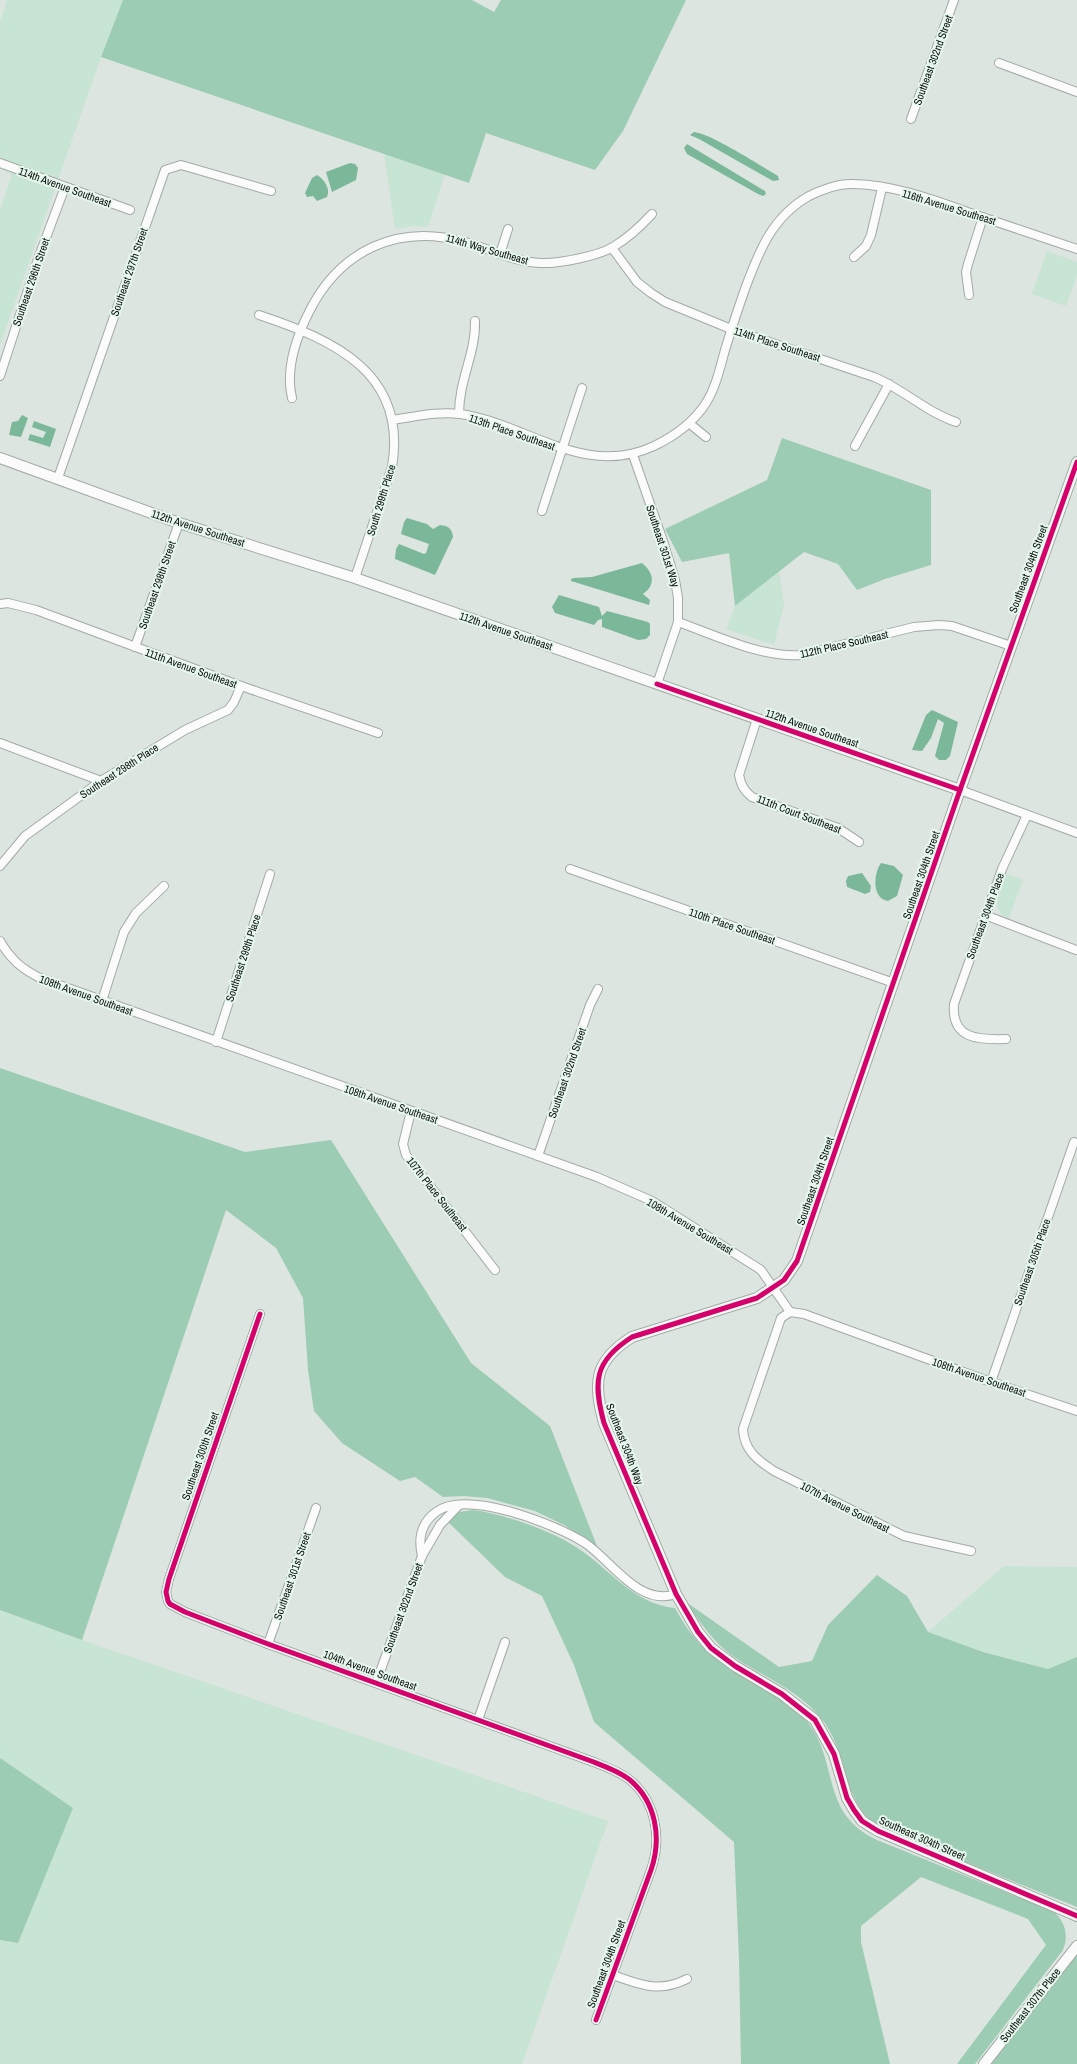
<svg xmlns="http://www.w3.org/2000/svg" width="1077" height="2064" viewBox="0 0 1077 2064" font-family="'Archivo Narrow',sans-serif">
  <rect width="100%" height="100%" fill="#dce5e0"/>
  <g fill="#c7e4d4">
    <polygon points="7,0 123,0 101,57 0,345 0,210 12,174 0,169 0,21"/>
    <polygon points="384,153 445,174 428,227 413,226 395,229"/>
    <polygon points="1047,251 1077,262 1077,275 1066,306 1032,294"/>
    <polygon points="779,571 784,605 774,645 726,629 735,606"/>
    <polygon points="1006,874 1023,879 1009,919 1000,913 996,903"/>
    <polygon points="1004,1566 1077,1567 1077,1657 1048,1669 983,1652 928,1632"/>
    <polygon points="0,1610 82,1640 608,1821 522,2064 0,2064 0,1940 18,1943 73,1808 0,1758"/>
  </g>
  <g fill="#9cccb3">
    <polygon points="123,0 472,0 494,12 501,0 686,0 623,131 595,170 486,133 469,183 101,57"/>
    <polygon points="782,438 931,490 931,565 885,579 857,590 838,564 804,552 735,606 729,553 682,562 665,529 767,480"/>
    <polygon points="0,1068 245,1152 331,1140 471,1363 550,1426 597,1546 564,1525 535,1511 487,1498 463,1496 443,1497 415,1477 400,1481 342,1443 314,1411 308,1370 303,1298 276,1248 226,1210 82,1640 0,1610"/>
    <path d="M473,1510C503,1514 550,1530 576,1547C609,1568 633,1604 675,1608C684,1624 694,1640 708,1651C739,1675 783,1691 807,1721C840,1763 819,1813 877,1840L1053,1911C1065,1921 1069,1935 1063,1950L975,2064H957L1046,1945L1028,1919L921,1877L861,1926V1942L890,2064H741L739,1959L734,1842L594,1722L574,1665L542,1596L505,1577L447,1521L459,1512Z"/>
    <path d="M877,1575L907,1596L928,1632L983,1652L1048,1669L1077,1657V1907L876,1826C839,1795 850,1753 820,1717C798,1690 762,1676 734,1657C713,1642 700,1622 686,1602L779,1667L812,1661L828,1625Z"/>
    <polygon points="0,1758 73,1808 18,1943 0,1940"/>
    <polygon points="1077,1953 1077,2064 988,2064"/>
  </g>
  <g fill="#7bb799">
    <path d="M694,132C710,133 761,166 778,176L779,180L773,181L699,139L690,135Z"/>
    <polygon points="687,144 765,191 766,194 763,196 758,194 687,154 684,148"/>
    <polygon points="350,163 355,164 358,168 356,180 332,192 326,172"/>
    <path d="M317,175C324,179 331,189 327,197L317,201L313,196L307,197L305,193L312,178Z"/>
    <polygon points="22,415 28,418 21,437 9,435 12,422 18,421"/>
    <polygon points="34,421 56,429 50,447 28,440 30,434 43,438 46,432 32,427"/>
    <path d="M407,518L427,524L433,529L440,525C448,526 452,528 453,537L435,575L395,559L396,549L399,544L424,554L426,553L429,544L401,534L404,522Z"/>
    <path d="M642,563C654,573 656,585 643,594L650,600L649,605L571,581V579L574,578L592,577Z"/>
    <polygon points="559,595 599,607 602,616 607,611 648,622 650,624 650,635 646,639 638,640 602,627 602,619 598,620 594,625 555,613 552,607"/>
    <polygon points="932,710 958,722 950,756 946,760 939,760 935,756 944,723 938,719 931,738 922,751 912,750 926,715"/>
    <path d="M881,863L894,866L903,875L897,896L888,901C872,899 873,874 881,863Z"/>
    <polygon points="862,873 871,886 870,892 865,894 847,887 846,881 848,876"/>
  </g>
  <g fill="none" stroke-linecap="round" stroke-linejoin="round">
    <defs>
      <g id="minor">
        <polyline points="999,63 1077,92"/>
        <polyline points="911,119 954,0"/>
        <polyline points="0,163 130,210"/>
        <path d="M612,248L637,282L651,293L665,302L731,329L874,377C903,389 926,412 956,422"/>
        <polyline points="500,254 508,229"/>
        <polyline points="854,257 866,246 871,235 882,188"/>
        <polyline points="969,295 966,272 968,264 983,217"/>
        <path d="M259,315C334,340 408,373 392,467L355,578"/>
        <polyline points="0,376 38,259 65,187"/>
        <path d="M292,398C285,369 296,338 309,312C340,250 398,223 465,242C490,249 514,262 540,263C558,264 598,256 613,247C628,238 641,226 652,214"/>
        <path d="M459,414C459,379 476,353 475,321"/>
        <path d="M392,420C414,417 438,411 460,414C526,423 584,479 654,446C675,436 693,423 706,403C716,387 720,368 725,350C731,330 738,309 745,289C759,251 772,217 809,196C823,189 839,183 854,184C897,185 939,202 979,216C1012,227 1044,238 1077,249"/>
        <polyline points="690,424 706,437"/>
        <polyline points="855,446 889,384"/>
        <polyline points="633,455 663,541 675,580 678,598 678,622 657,684"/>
        <polyline points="58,478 165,170 181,165 271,191"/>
        <polyline points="542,511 582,388"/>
        <polyline points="0,604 8,603 36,610 241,686 378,733"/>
        <path d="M678,622C715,635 762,658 801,655L914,627L939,625L952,626L1011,646"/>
        <polyline points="135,647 179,523"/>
        <path d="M757,719L739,775C741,785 744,791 752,797L838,828L859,842"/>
        <polyline points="0,743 101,781"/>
        <polyline points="960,790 1077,833"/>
        <polyline points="0,866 25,836 101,781 185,730 228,710 234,702 241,686"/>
        <polyline points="570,869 894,983"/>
        <polyline points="985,915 1076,950"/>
        <path d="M0,941C10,959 22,969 40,978L597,1177L652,1201L761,1270L790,1312"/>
        <polyline points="102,1001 124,932 136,913 164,886"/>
        <path d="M1006,1039C978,1040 951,1039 954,1004L1002,869L1027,815"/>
        <polyline points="216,1042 270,874"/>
        <polyline points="411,1111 403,1144 406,1155 495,1270"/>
        <polyline points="538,1156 590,1005 598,989"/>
        <path d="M790,1312L781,1318L743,1429C744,1450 757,1460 774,1471L904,1536L971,1551"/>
        <polyline points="790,1312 804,1314 991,1382 1077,1411"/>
        <path d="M260,1314L169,1579L166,1592L168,1601L170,1604L185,1612L268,1644L591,1761C604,1766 619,1771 630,1780C656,1802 662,1838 651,1870L596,2020"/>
        <polyline points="991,1382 1074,1142"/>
        <path d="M422,1556C418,1539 421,1523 436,1512C467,1489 555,1524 585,1543C612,1561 639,1607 676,1594"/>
        <polyline points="268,1644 316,1508"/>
        <polyline points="376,1683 422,1556 440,1525 459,1505"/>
        <polyline points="478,1720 505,1642"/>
        <path d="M613,1975C641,1985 659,1993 687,1979"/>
      </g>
      <g id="tertiary">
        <polyline points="0,458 179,523 355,578 960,790"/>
        <path d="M1077,462L960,790L797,1261L784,1280L757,1298L632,1337C594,1361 593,1382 604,1423L676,1594L698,1632L711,1648L735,1666L782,1694L815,1720L834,1754L847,1798L854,1810L862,1821L878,1831L1077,1916"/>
        <polyline points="984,2064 1077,1946"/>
      </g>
    </defs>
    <use href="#minor" stroke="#a3aaa6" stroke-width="10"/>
    <use href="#tertiary" stroke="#a3aaa6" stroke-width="12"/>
    <use href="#minor" stroke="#fafbfa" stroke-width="8"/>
    <use href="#tertiary" stroke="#fafbfa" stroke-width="10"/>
    <defs>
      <g id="cycleway">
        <path d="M1077,462L960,790L797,1261L784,1280L757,1298L632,1337C594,1361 593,1382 604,1423L676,1594L698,1632L711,1648L735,1666L782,1694L815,1720L834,1754L847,1798L854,1810L862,1821L878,1831L1077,1916"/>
        <polyline points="657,684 960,790"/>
        <path d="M260,1314L169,1579L166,1592L168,1601L170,1604L185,1612L268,1644L591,1761C604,1766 619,1771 630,1780C656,1802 662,1838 651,1870L596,2020"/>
      </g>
    </defs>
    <use href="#cycleway" stroke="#e6f7ed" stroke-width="8"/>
    <use href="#cycleway" stroke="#d6006c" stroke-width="5"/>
  </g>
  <g text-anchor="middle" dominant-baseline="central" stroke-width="4" stroke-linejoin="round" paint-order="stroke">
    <g font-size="11" fill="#0c120e" stroke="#e6f7ed">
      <text transform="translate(933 60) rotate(-70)">Southeast 302nd Street</text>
      <text transform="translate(65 187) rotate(20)">114th Avenue Southeast</text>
      <text transform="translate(949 207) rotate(17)">116th Avenue Southeast</text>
      <text transform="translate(487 249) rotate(16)">114th Way Southeast</text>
      <text transform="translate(129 272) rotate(-71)">Southeast 297th Street</text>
      <text transform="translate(31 282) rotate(-71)">Southeast 296th Street</text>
      <text transform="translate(777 344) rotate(18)">114th Place Southeast</text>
      <text transform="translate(512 432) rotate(19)">113th Place Southeast</text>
      <text transform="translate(381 500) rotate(-73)">South 299th Place</text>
      <text transform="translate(198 528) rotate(18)">112th Avenue Southeast</text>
      <text transform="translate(663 546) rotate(72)">Southeast 301st Way</text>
      <text transform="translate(1028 569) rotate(-70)">Southeast 304th Street</text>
      <text transform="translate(157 585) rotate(-71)">Southeast 298th Street</text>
      <text transform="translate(506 631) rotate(19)">112th Avenue Southeast</text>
      <text transform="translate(844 644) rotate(-13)">112th Place Southeast</text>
      <text transform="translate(191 668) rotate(20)">111th Avenue Southeast</text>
      <text transform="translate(812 728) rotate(19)">112th Avenue Southeast</text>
      <text transform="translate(119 771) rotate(-33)">Southeast 298th Place</text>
      <text transform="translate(799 814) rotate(21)">111th Court Southeast</text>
      <text transform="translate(921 875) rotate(-71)">Southeast 304th Street</text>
      <text transform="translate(985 916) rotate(-70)">Southeast 304th Place</text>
      <text transform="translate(732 926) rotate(19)">110th Place Southeast</text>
      <text transform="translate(243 958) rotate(-72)">Southeast 299th Place</text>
      <text transform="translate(86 995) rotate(20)">108th Avenue Southeast</text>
      <text transform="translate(567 1073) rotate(-71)">Southeast 302nd Street</text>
      <text transform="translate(391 1104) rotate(19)">108th Avenue Southeast</text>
      <text transform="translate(815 1181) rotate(-71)">Southeast 304th Street</text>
      <text transform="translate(437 1194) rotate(52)">107th Place Southeast</text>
      <text transform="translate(690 1226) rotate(31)">108th Avenue Southeast</text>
      <text transform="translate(1032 1262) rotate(-71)">Southeast 305th Place</text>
      <text transform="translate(979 1377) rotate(19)">108th Avenue Southeast</text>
      <text transform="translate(625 1444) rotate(69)">Southeast 304th Way</text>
      <text transform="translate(200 1456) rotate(-71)">Southeast 300th Street</text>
      <text transform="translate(845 1507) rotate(27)">107th Avenue Southeast</text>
      <text transform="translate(292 1576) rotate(-71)">Southeast 301st Street</text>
      <text transform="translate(403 1608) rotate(-70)">Southeast 302nd Street</text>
      <text transform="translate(370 1670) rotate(20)">104th Avenue Southeast</text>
      <text transform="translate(922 1838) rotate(24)">Southeast 304th Street</text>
      <text transform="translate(606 1964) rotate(-70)">Southeast 304th Street</text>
      <text transform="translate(1030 2005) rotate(-52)">Southeast 307th Place</text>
    </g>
  </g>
</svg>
